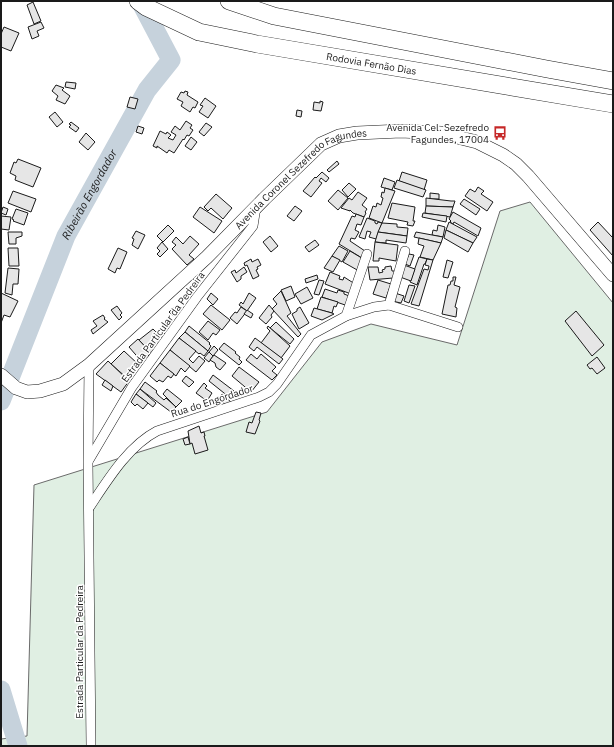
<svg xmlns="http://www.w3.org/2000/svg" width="614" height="747" viewBox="0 0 614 747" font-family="'IBM Plex Sans',sans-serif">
  <rect width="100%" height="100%" fill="#fff"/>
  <polygon fill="#e0efe3" stroke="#6a6a6a" points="530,202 613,303 613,746 1,746 1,739 27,736 34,485 267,412 322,342 371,324 457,345 500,211"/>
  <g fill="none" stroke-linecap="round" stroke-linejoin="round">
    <g stroke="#c6d2dc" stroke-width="19">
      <path id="s1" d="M1,401L66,236L147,90L171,60L140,1"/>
      <polyline points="1,690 18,746"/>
    </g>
  </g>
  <g fill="#e6e6e6" stroke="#1a1a1a">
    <polygon points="33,2 41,21 34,24 27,5"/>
    <polygon points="41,22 44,28 37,31 39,36 32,39 28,27"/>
    <polygon points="4,27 19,33 11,51 1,47 1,34"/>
    <polygon points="66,82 76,83 75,89 65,87"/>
    <polygon points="56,85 64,88 62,90 70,96 65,104 56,100 58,96 52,91"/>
    <polygon points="185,91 188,92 187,95 198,102 195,108 193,107 190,112 181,106 183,102 177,99 181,92 184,93"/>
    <polygon points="130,97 138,99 135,109 127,107"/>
    <polygon points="205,98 216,106 208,118 199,112 203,106 200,105"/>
    <polygon points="320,101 323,102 321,111 313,110 314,102 320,103"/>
    <polygon points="297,110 302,111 301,117 296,116"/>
    <polygon points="55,112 63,122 57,127 49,117"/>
    <polygon points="186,121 192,125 190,128 193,130 189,136 187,135 184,140 183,139 174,153 169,150 167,153 157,146 157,148 153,146 160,131 166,134 167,132 171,135 168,138 173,140 176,135 171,132 175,126 180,130"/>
    <polygon points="71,122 79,128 76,132 69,127 71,125 69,124"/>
    <polygon points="206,123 212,127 204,136 199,132"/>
    <polygon points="138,126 144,128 142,134 136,132"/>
    <polygon points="86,133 95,142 88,150 79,142"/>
    <polygon points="191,137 197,142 191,150 185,146"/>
    <polygon points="18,159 41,168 33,187 15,180 16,176 10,173 14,162 16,163"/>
    <polygon points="337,161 339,164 329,172 327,170"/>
    <polygon points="322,172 329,178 326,182 321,178 319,181 322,183 311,197 303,191 315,177 316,178"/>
    <polygon points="402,172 427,180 424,190 399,181"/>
    <polygon points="384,178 395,182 392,190 381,187"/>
    <polygon points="397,180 426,190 423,197 394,188"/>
    <polygon points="349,183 356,189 348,197 342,190"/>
    <polygon points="478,187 484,191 481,194 493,202 487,211 465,196 470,189 475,192"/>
    <polygon points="385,188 395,191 382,223 369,218 373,206 376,207 377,203 381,205 383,198 381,197 382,192 384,193"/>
    <polygon points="338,190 348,198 338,210 328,201"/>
    <polygon points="13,191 36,199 31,212 8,203"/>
    <polygon points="358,192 367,198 362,205 367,209 365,212 366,213 364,217 353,213 350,210 350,211 341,208 349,198 352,200"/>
    <polygon points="430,193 439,194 439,199 430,199"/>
    <polygon points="216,194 232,208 223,219 211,208 208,211 204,207"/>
    <polygon points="426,198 451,201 455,201 453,207 426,206"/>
    <polygon points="464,199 480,209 476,215 460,204"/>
    <polygon points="392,203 415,207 413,221 415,221 413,226 407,225 408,222 388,218"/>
    <polygon points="295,206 302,211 294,221 287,216"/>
    <polygon points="426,206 452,207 453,207 450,217 425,213"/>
    <polygon points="3,207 8,209 6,215 1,213"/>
    <polygon points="200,207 222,221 214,233 193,217"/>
    <polygon points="16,209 28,213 24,225 13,221 14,220 12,219"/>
    <polygon points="453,212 481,228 478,236 454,222 453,224 450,222 451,221 449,219"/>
    <polygon points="423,213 447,216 446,222 422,217"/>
    <polygon points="356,214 364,217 361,225 357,224 355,230 359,232 355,239 351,238 350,241 365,251 362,258 339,244 352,216 355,217"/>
    <polygon points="1,216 11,217 9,230 1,229"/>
    <polygon points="367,218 375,221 375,223 377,224 378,222 382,223 376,239 369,237 371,232 367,231 365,239 359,237"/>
    <polygon points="449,222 477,237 473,243 446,230"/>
    <polygon points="598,222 612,237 613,236 613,256 590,230"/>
    <polygon points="382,223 397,224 397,227 408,228 407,236 378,232"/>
    <polygon points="168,225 174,231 163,242 157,236"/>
    <polygon points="438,225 445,227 443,237 432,235 433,230 437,231"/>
    <polygon points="446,230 473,243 468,252 444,238"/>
    <polygon points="136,231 145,235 138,249 132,245 134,239 132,238"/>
    <polygon points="8,232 22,232 22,236 16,238 16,244 9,244"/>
    <polygon points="378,232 407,236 406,243 386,240 386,243 375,242"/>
    <polygon points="416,232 443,237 441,243 414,237"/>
    <polygon points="190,236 199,244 189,255 194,259 187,265 172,249 176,245 172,242 176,237 183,244"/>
    <polygon points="270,236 278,246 271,252 263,242"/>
    <polygon points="419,238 441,243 433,260 420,257 424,246 418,244"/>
    <polygon points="315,240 319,245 309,252 305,247"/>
    <polygon points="162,242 168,249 160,257 157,254 160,251 157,248"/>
    <polygon points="375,242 398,245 396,261 379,258 379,261 373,261"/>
    <polygon points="339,246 348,251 342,262 332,256"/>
    <polygon points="8,248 18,248 19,266 9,266"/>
    <polygon points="118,248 127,252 120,269 117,268 115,273 108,269"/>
    <polygon points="350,251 365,260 359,271 343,262"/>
    <polygon points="409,254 414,255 410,266 405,264"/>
    <polygon points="332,256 340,260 333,272 324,268"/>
    <polygon points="419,257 427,259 425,264 424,264 417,285 410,282"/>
    <polygon points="251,259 252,262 258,259 261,265 257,267 258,269 256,270 259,276 253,279 247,265 245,266 244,263"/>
    <polygon points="427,259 433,260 419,306 411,304 424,269 428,270 429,266 425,265"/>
    <polygon points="447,260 453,262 448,278 443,277"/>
    <polygon points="404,265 415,269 411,281 400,277"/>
    <polygon points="391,266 392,271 395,271 393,278 370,280 368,267 378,267 379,273 383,272 382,270 385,269 385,267"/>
    <polygon points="244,267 247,272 241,276 241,279 237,282 231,272 235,270 236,273"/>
    <polygon points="8,268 19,269 18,284 13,284 12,295 5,293"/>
    <polygon points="330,272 340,276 339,279 343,280 344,277 355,284 351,294 325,284"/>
    <polygon points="317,275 318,279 306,283 305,279"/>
    <polygon points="453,277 456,277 454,285 460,287 455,307 457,308 456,317 442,314 448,285 450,285 451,281 453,281"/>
    <polygon points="319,280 324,281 319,295 314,294"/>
    <polygon points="378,280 391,284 386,298 373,294"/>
    <polygon points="409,285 415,286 409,303 404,301"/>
    <polygon points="291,286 295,297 286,301 281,290"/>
    <polygon points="307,287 313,298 301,304 295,294"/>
    <polygon points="325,289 337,293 338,290 344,292 344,294 352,297 348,306 322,297"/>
    <polygon points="281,291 291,313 287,316 301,334 298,337 272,309 277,304 273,299"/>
    <polygon points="211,293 218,299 213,305 207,299"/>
    <polygon points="249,293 256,298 247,311 239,305 241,302 243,304"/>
    <polygon points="395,293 404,296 401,303 392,301"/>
    <polygon points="1,294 1,293 18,301 10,317 4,315 1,323"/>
    <polygon points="321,297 338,302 336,307 334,306 332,313 317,309"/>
    <polygon points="211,305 230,320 222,330 203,314"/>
    <polygon points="269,305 274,311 271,315 272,317 266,324 259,318"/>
    <polygon points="117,306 122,313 120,315 122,317 119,320 111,310"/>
    <polygon points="175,307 179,311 173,316 169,312"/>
    <polygon points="241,307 247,311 237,324 230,318 235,312 237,313"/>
    <polygon points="300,307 309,323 299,329 292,314 297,311 297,309"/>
    <polygon points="314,308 332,313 334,314 322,320 311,316"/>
    <polygon points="247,310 253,314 251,318 244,314"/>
    <polygon points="576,311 604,345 592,356 565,321"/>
    <polygon points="103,315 105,318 104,319 108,322 93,334 91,330 97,326 93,321"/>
    <polygon points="208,321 220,330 216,335 213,333 208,340 199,332"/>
    <polygon points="276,322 294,339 290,344 270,328"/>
    <polygon points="163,325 166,328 162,331 166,335 162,339 156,332"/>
    <polygon points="189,326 210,343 209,344 211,346 208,351 185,332"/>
    <polygon points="268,326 290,346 281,358 261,343 270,331 267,328"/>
    <polygon points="153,329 163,339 151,353 139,340"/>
    <polygon points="185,332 208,351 204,356 200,353 199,354 179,338"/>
    <polygon points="179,338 196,351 189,359 193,363 199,356 205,361 196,372 170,350"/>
    <polygon points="255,338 283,359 279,364 257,347 254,351 249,347"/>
    <polygon points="138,339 151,353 142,362 129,347"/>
    <polygon points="224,343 236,352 235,353 240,357 239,359 242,362 239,365 219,349"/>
    <polygon points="214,346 218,350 213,356 209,352"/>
    <polygon points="170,350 190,366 185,372 181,368 176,376 160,363"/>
    <polygon points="124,351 139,365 127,378 111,364"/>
    <polygon points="209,352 213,356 209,362 204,358"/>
    <polygon points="251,354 257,359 261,354 276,367 272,371 277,375 272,380 246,360"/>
    <polygon points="214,355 226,363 220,370 216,367 215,363 210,360"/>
    <polygon points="597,357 605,368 597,374 592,368 590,369 587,365"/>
    <polygon points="108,361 129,381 121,392 96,374"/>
    <polygon points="160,363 174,374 171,378 168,376 163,382 159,380 157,382 150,376"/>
    <polygon points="239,367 259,382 251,392 232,376"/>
    <polygon points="213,375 234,391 229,397 209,381"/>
    <polygon points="186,376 194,382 189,387 182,381"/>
    <polygon points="105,380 113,386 111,391 102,385"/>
    <polygon points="145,382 157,391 156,392 158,395 164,400 166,398 176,407 171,412 140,389"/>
    <polygon points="204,383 207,386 205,388 212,393 207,401 196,393"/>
    <polygon points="140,389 156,403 153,407 136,394"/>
    <polygon points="167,389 182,401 176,407 163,394"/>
    <polygon points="136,394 148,403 143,409 137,404 135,406 131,402"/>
    <polygon points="222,394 232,403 226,405 218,398"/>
    <polygon points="256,412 261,413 259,420 260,421 255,434 246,432 249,422 252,423"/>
    <polygon points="199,426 201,433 204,432 205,436 204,436 208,450 195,454 192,443 190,444 188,431"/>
    <polygon points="188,437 190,444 185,445 183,439"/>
  </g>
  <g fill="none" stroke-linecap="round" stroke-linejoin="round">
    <defs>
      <g id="street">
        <polyline points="389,305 405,251"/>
        <polyline points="346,316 367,254"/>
        <polyline points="89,365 88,462 91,746"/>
        <polyline points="89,460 132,387 197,297 253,226 256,207"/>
        <path d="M89,508C107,481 128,446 157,431L259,397L269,392L277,384L311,335L346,316L374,307L389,305L458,327"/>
      </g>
      <g id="secondary">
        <path id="s2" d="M1,375L16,388L27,392L40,391L63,384L89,365L207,257L264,199L321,144L339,136L357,133L401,131L441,133L477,142L503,155L516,164L528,176L613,275"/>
      </g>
      <g id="highway">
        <path id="s3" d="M138,1L146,7L199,32L257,44L613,104"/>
        <polyline points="229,1 274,16 547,69 613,81"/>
      </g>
    </defs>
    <use href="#street" stroke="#1a1a1a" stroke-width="10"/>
    <use href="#secondary" stroke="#1a1a1a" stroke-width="14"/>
    <use href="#highway" stroke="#1a1a1a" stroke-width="18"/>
    <use href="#street" stroke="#fff" stroke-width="9"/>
    <use href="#secondary" stroke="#fff" stroke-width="13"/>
    <use href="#highway" stroke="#fff" stroke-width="17"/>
  </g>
  <defs>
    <symbol id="bus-bare" viewBox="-9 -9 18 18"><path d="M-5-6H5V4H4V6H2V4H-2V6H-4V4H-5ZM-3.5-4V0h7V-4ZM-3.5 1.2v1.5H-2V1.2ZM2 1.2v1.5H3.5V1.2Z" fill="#c62828" stroke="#fff" stroke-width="2.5" paint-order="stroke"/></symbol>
  </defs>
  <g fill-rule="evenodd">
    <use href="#bus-bare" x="490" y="123" width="20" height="20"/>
  </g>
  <g text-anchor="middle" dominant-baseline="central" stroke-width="3" stroke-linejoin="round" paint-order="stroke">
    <g font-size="10" fill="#1a1a1a" stroke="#fff">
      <text stroke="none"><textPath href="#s3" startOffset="244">Rodovia Fernão Dias</textPath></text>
      <text stroke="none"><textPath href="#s2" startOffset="386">Avenida Coronel Sezefredo Fagundes</textPath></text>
      <text transform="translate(163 327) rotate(-54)">Estrada Particular da Pedreira</text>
      <text transform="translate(212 401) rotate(-18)">Rua do Engordador</text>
      <text transform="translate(79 652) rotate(-90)">Estrada Particular da Pedreira</text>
    </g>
    <g font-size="10" fill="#1a1a1a" stroke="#fff" text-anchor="end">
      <text x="489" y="127">Avenida Cel. Sezefredo<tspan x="489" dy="12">Fagundes, 17004</tspan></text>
    </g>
    <g font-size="11" font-style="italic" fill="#1a1a1a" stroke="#fff">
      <text stroke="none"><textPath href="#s1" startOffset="225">Ribeirão Engordador</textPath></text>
    </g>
  </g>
  <rect width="614" height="747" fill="none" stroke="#1a1a1a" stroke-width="4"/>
</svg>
